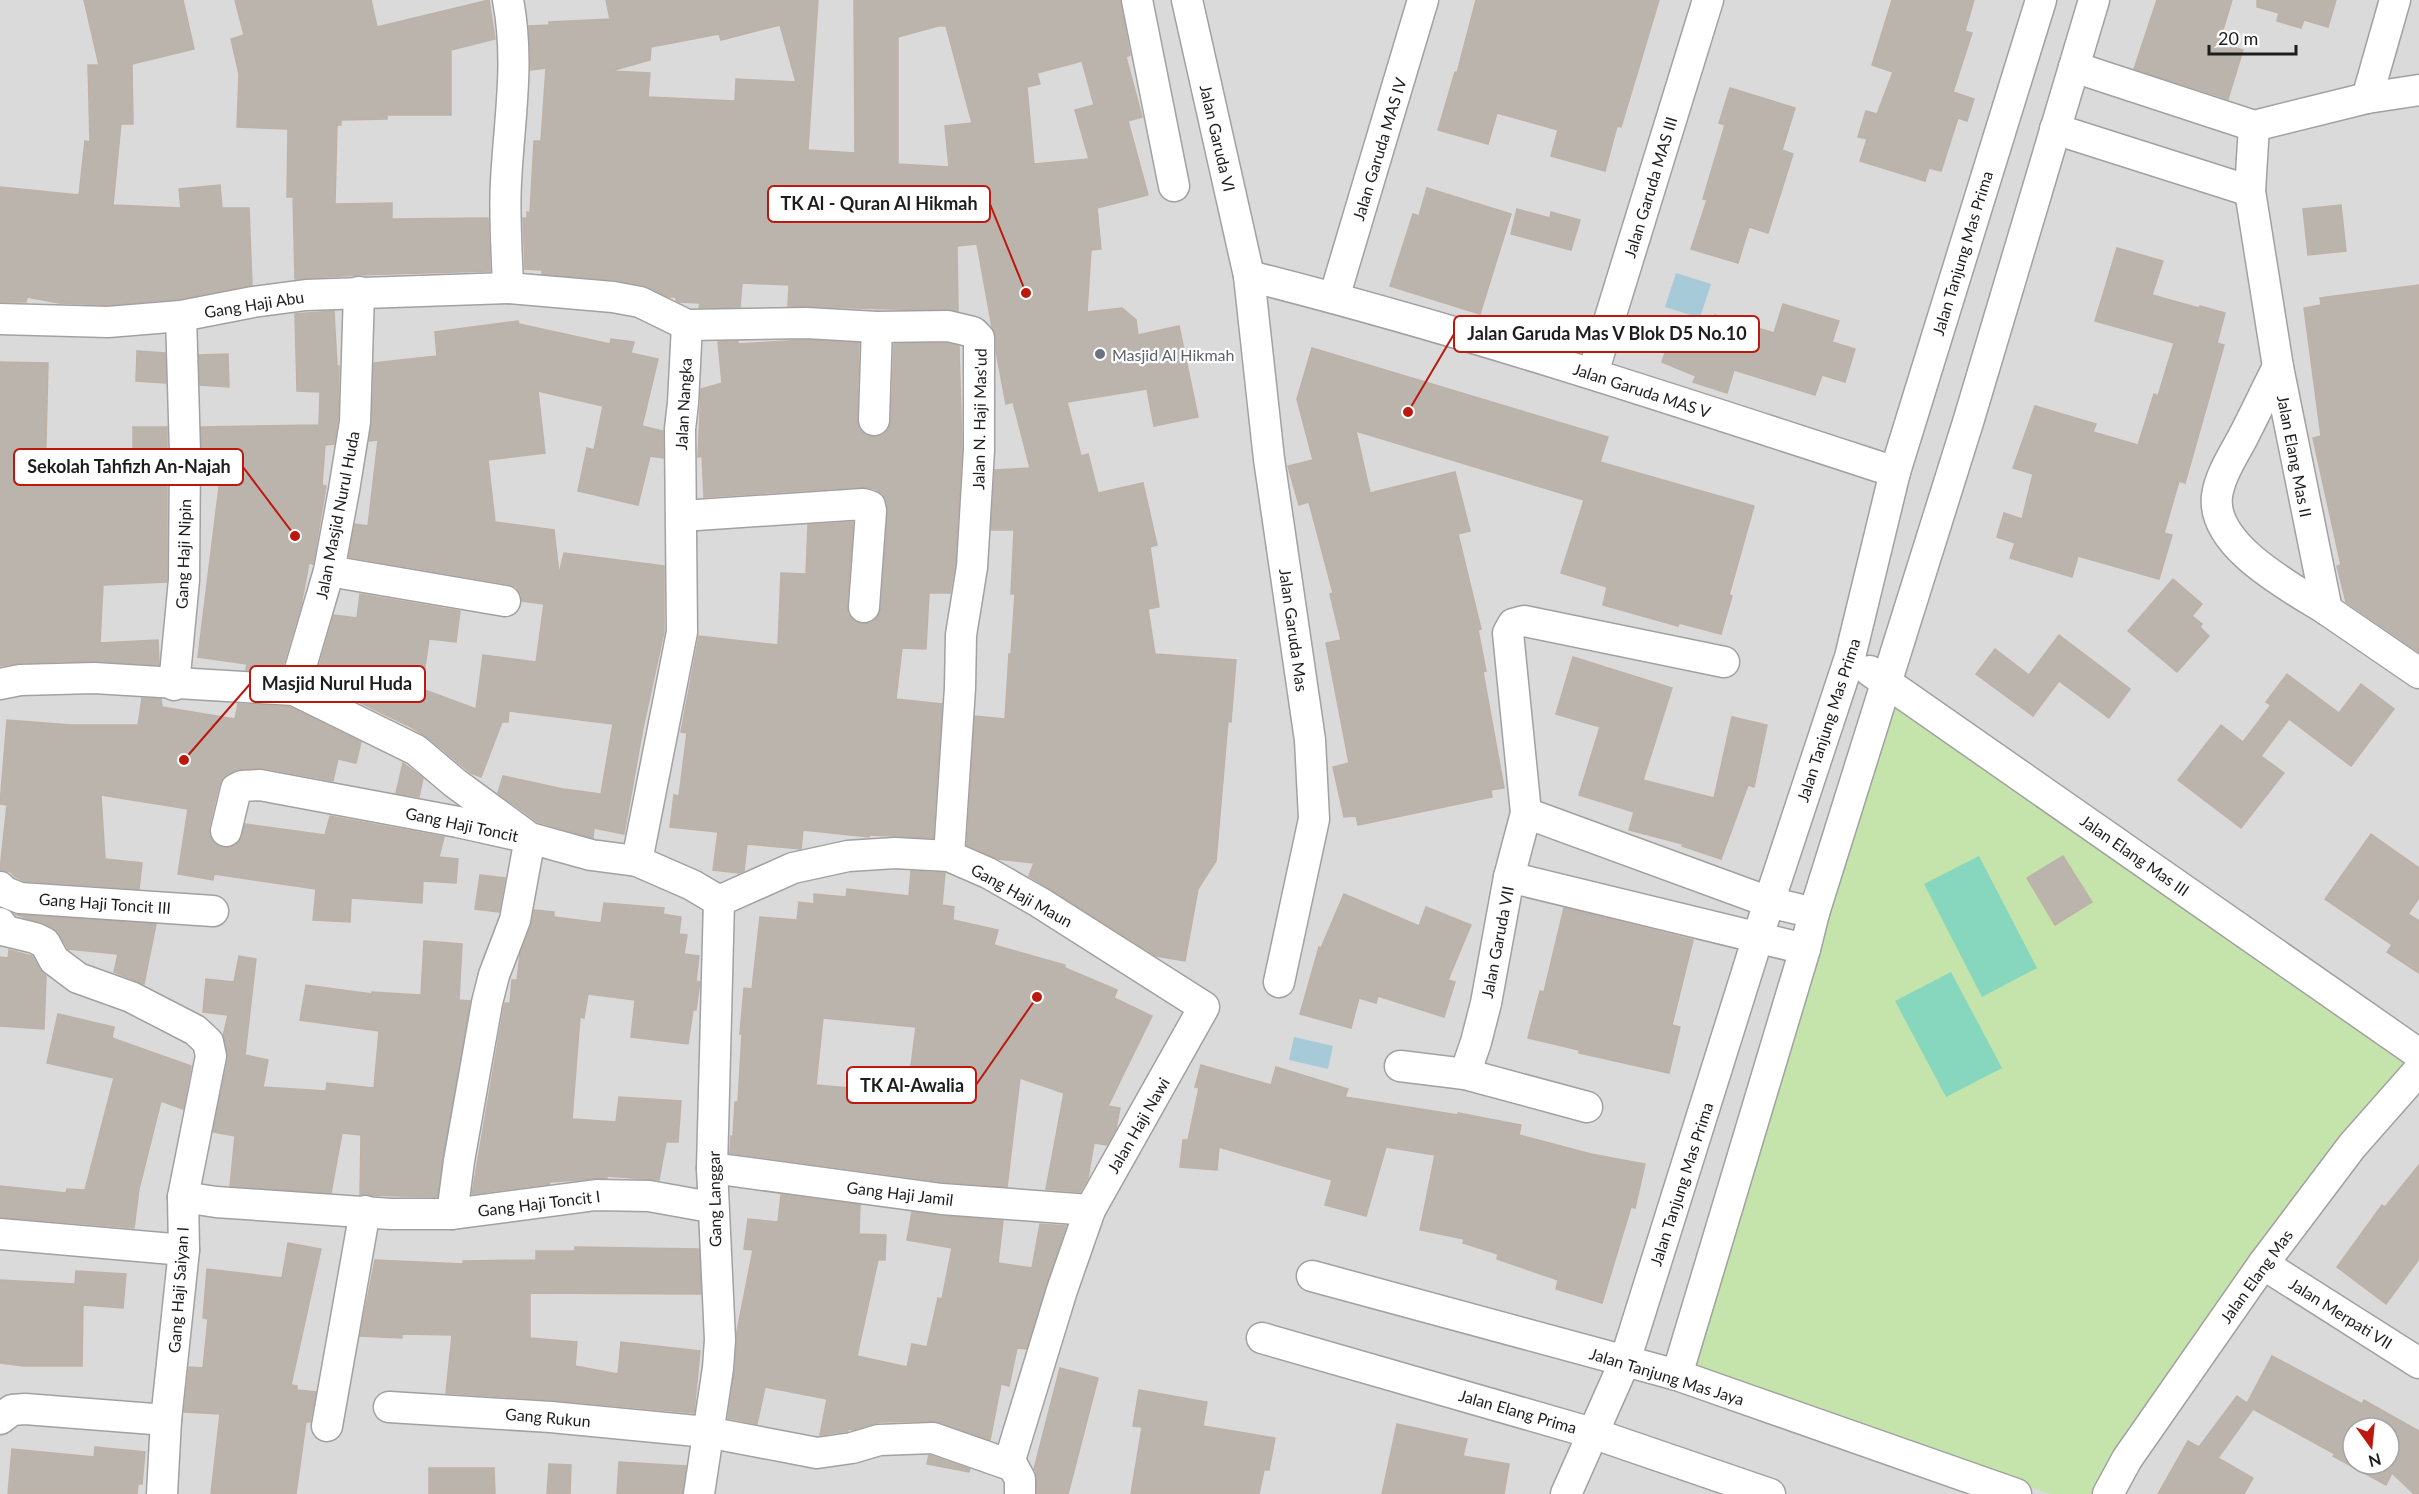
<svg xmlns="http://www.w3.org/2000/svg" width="2419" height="1494" viewBox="0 0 2419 1494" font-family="Lato,sans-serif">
  <rect width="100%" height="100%" fill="#edebe3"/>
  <path fill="#dbdada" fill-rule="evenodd" d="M0,0H2419V1494H0ZM2353,1428H2389V1464H2353Z"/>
  <polygon fill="#c5e4ac" points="1891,701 2409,1067 2256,1263 2090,1494 2050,1494 1691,1365"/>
  <g fill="#86d7bd">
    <polygon points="1979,856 2037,968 1982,997 1924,884"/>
    <polygon points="1951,972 2002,1068 1946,1097 1895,1001"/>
  </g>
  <g fill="#a7cad8">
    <polygon points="1676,273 1711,284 1700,318 1665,307"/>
    <polygon points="1294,1037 1333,1046 1328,1069 1289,1060"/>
  </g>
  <g fill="#bab4ad" stroke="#beb2a7" stroke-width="1.5" fill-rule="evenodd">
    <polygon points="84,0 183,0 194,49 132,64 133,124 121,124 113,205 181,208 179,189 220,185 222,208 249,208 252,285 179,299 108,305 59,303 27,297 26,302 0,302 0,187 79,195 85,141 90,142 88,65 99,65"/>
    <polygon points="235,0 371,0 377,27 489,0 495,39 451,50 451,115 387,115 387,119 341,120 341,125 337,125 335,204 392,203 392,219 488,218 490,271 359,275 295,279 293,197 287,197 288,129 237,127 239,74 231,39 244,35"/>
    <path d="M606,0H818L808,150L855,153L854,0H1120L1130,55L1126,57L1142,117L1128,121L1148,195L1097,208L1101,249L1091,250L1087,312L1122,308L1136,320L1138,335L1179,326L1198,417L1154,426L1147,389L1067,402L1081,456L1088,454L1098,493L1143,483L1157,545L1150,547L1159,607L1148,609L1155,654L1236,660L1231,722L1228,721L1216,861L1198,889L1185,961L1156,956L1029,876L1034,863L998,859L967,845L975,716L1005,719L1009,654H1011L1015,594H1011L1014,530H991L995,470L1030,468L1013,402L1006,404L996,351V338L992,327L977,244L957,246L958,311L788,306L789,285L742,283L740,307L699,308L700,303L679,302L676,300V297H668L643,285L614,280L542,274V270L525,269L523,218H527V212L530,213L534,141H541L546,68L531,70L529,26L549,25V22L610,19ZM780,25L796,82L736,79L735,101L648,97L650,73L611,71L650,60L651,47L719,34L721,40ZM938,26H946L972,123L945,126L949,167L898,164V37ZM1082,61L1094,105L1075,110L1089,159L1034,164L1027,87L1040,84L1037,73Z"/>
    <polygon points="1476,0 1659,0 1621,127 1617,126 1605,171 1551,156 1558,130 1497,113 1488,144 1438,130 1455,72 1457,73"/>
    <polygon points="1892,0 1974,0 1965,31 1972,33 1953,92 1974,99 1967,121 1958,118 1941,171 1929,168 1925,181 1860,161 1867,139 1858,137 1866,111 1877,114 1893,72 1872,65"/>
    <polygon points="2157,0 2232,0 2219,43 2243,50 2228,99 2134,69"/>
    <polygon points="2257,0 2336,0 2328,27 2304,20 2301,28 2277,21 2279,13 2257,7"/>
    <polygon points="1730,88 1795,108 1782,150 1793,154 1768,233 1749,227 1738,263 1691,249 1707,200 1703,199 1725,125 1719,123"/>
    <polygon points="1427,188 1511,214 1480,314 1390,286 1413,214 1419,216"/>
    <polygon points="2341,205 2346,251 2308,255 2303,209"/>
    <polygon points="1517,209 1550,218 1551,212 1580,220 1571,250 1511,234"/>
    <polygon points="2117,248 2163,261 2152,295 2199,308 2200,306 2225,313 2217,343 2224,345 2185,483 2179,481 2164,533 2172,535 2159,579 2078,556 2072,577 2010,558 2015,543 1997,537 2004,513 2022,519 2033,474 2013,468 2035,406 2096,424 2093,432 2138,445 2154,394 2158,396 2174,343 2095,321"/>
    <polygon points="2419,285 2419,652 2346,602 2337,566 2341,565 2313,438 2321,436 2304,308 2321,305 2320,298"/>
    <polygon points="1783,304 1839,321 1832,342 1855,349 1845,382 1822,375 1815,395 1734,370 1727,393 1693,382 1696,376 1662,362 1672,332 1706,343 1715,315 1774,333"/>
    <polygon points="334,311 337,367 339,366 338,420 334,444 325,445 322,485 326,486 313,564 309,563 301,605 281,672 246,670 247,664 198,657 220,479 202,478 201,427 319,425 320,392 297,391 295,314"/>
    <polygon points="518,321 519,324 610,344 611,339 634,342 631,353 658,359 642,426 663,431 663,458 650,456 638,505 578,491 587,448 594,450 603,406 538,391 545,453 488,460 495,522 554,530 559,574 564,553 664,566 664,632 643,728 624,834 594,828 593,838 538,822 498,793 503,776 563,789 601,794 613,724 509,711 508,722 502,722 481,777 471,773 427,737 411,727 315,681 334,615 357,618 360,594 460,611 456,642 429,639 422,689 476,709 483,655 536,662 544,604 522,601 521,594 516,587 508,584 349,557 355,524 368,526 378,440 369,441 372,423 374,363 437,356 435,332"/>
    <polygon points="806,340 859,343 857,420 859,428 864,434 873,437 883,435 888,430 891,421 894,344 946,343 959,346 962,450 955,565 950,593 929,593 926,649 902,648 896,699 942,704 933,838 870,835 869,837 803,830 801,849 747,844 744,871 739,873 713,870 718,832 670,827 674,795 679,796 687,733 681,732 699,636 778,645 781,573 806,574 808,525 853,522 847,606 848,614 855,622 863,624 871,623 878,617 881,608 888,512 887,503 882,494 875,489 862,487 704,497 702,456 698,457 701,389 722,383 718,342 738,341 738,344"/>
    <polygon points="1312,348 1608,437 1600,462 1754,506 1729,595 1732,596 1721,634 1679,623 1678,626 1603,605 1607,587 1561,573 1584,500 1356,431 1370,493 1455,472 1470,531 1458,534 1481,629 1478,630 1486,671 1483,672 1504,788 1491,790 1492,797 1358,825 1356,816 1344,817 1333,767 1349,763 1326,643 1341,640 1330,594 1333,593 1309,502 1299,505 1288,466 1313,460 1297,399"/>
    <polygon points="137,351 165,353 166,383 136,381"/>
    <polygon points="228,354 229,387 200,385 199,355"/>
    <polygon points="0,362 48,363 45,482 92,481 91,467 133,465 133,427 167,427 167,582 103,585 100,643 158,640 159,665 94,661 20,663 0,666"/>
    <polygon points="2173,579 2202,604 2192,616 2202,624 2200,627 2209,636 2177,672 2128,631"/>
    <polygon points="2059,635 2130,689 2109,718 2059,681 2033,716 1976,674 1995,649 2029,675"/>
    <polygon points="1573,657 1672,688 1643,780 1714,798 1732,717 1767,725 1754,787 1748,785 1721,859 1682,846 1683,844 1629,830 1634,812 1579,795 1600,727 1556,714"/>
    <polygon points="2287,674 2339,713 2361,684 2394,709 2351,766 2289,719 2261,756 2284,773 2241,828 2178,780 2221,725 2243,742 2271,705 2266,702"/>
    <polygon points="142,698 161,699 162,707 235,719 238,704 290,707 361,742 356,763 338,759 333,781 263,768 241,769 228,774 219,785 209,827 210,836 215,844 223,848 231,847 238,843 245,824 325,835 330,816 444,837 439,857 458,859 456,883 423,881 422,903 351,898 350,922 313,920 316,889 214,874 213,880 178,874 188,809 101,795 105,859 142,863 139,889 24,881 15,877 11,872 0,870 7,805 0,804 7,720 71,725 138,725"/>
    <polygon points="403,763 423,778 419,797 396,793"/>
    <polygon points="2371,834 2419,868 2419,898 2408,914 2419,921 2419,973 2387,952 2392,945 2325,899"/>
    <polygon points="2063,856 2092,902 2055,925 2027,878"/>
    <path d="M911,871L945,873L942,905L954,907L953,920L998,930L994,945L1065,965V968L1117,990L1114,998L1152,1016L1108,1106L1120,1108L1116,1129L1107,1145L1094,1143L1088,1178L1080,1192L1046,1189L1064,1093L1020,1078L1007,1187L944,1182L730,1153L731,1136H733L735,1102H738L742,1034H740L744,988L752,989L760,917L797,920L799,902L814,904V894L846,897L847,889L909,896ZM823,1018L916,1027L908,1089L862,1085L861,1089L816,1085Z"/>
    <polygon points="480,875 505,878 499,912 475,909"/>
    <polygon points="1344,894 1419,926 1426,907 1471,925 1448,980 1455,982 1444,1017 1378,996 1376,1003 1359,998 1351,1028 1300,1014 1319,947 1321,948"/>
    <polygon points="604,903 664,908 663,914 681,917 679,934 687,935 684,954 699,956 696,981 700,982 696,1010 693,1010 688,1044 631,1037 635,1000 588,994 584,1018 580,1017 572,1119 616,1122 619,1097 681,1101 678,1142 666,1142 659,1180 607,1176 607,1178 550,1182 549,1184 472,1194 504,1007 505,1003 510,1003 512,980 517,980 520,955 531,926 534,910 554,912 554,917 601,923"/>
    <polygon points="1564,908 1693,940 1672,1025 1680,1027 1669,1073 1579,1053 1579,1050 1528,1038 1540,991 1544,992"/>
    <polygon points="15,914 156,924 144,984 114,972 118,954 68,949 60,935 53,928"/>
    <polygon points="424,941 462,944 459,1000 470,1001 437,1197 360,1195 361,1135 342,1133 331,1193 230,1186 235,1136 213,1132 228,1059 223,1036 228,1015 203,1012 206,979 234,982 239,956 256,959 245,1055 268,1060 263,1087 326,1091 327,1083 374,1088 379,1031 300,1020 306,985 372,994 372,992 421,995"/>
    <polygon points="9,950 32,956 39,968 46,976 44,1029 0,1026 0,957 8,958"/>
    <polygon points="58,1014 114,1027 112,1038 191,1066 183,1109 161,1101 139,1189 134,1228 0,1217 0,1186 66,1193 67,1189 85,1190 114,1078 47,1063"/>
    <polygon points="1201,1065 1271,1085 1276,1067 1348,1089 1345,1097 1458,1115 1458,1113 1521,1125 1519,1135 1591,1154 1645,1164 1635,1208 1631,1207 1602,1303 1556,1289 1558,1280 1497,1259 1498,1254 1463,1243 1464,1239 1420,1230 1435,1155 1386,1147 1366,1216 1325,1205 1332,1180 1219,1147 1217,1170 1180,1167 1183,1140 1188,1140 1199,1088 1195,1087"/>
    <polygon points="2419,1165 2419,1259 2386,1304 2337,1267 2382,1205 2385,1207"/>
    <polygon points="781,1195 860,1205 859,1234 886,1235 885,1260 878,1260 857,1356 907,1367 912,1344 927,1347 938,1298 942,1299 952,1248 907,1240 912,1212 1003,1221 998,1263 1032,1268 1040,1224 1066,1226 1026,1349 1017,1348 1009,1386 1001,1384 990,1440 932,1421 880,1422 853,1430 848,1429 848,1431 820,1435 827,1399 765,1387 757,1424 728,1418 735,1369 737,1331 753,1250 744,1249 748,1219 778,1222"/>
    <polygon points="288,1243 321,1249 291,1385 297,1386 297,1390 316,1392 310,1422 306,1422 296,1494 211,1494 220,1414 184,1412 189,1367 203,1368 208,1319 203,1318 207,1269 282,1278"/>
    <polygon points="575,1247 699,1249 701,1294 530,1293 530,1338 577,1342 575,1366 618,1374 621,1342 700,1351 694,1413 552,1400 446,1393 452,1335 402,1334 402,1338 360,1336 375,1260 463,1264 463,1261 536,1260 536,1251 575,1251"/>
    <polygon points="76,1271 126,1274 123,1308 83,1305 82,1366 24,1366 0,1363 0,1280 75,1284"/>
    <path d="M2272,1356L2362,1404L2364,1400L2419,1431V1494H2414L2392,1473L2386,1485L2333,1456L2335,1454L2253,1409L2218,1458L2253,1478L2244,1494H2158L2188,1441L2199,1447L2237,1396L2247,1403ZM2353,1428H2389V1464H2353Z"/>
    <polygon points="1060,1368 1098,1378 1068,1494 1037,1494 1036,1471 1034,1469"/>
    <polygon points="1139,1390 1207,1402 1203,1426 1275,1438 1269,1470 1264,1470 1259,1494 1131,1494 1142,1427 1133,1426"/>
    <polygon points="1397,1424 1467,1439 1463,1456 1509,1464 1504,1494 1382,1494"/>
    <polygon points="95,1447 145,1452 142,1484 138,1484 137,1494 8,1494 12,1449 94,1457"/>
    <polygon points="929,1455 970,1469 969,1472 927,1464"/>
    <polygon points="619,1462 686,1466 682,1494 617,1494"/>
    <polygon points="549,1464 571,1465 570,1494 547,1494"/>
    <polygon points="429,1468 494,1468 495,1494 429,1494"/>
  </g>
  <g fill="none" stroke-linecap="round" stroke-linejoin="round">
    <defs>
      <g id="street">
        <path d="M508,0C520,63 509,120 506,182C504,217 507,253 508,288L613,297L640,302L687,325"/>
        <polyline points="1137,0 1174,186"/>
        <polyline points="1187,0 1249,276 1269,459 1310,740 1314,819 1279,982"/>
        <polyline points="2074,67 2254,126 2367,98 2419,90"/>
        <polyline points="2367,98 2395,0"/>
        <polyline points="2254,126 2250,191 2278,367 2327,610 2419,673"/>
        <polyline points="2055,129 2250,191"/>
        <path d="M1249,276C1467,331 1681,402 1895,472"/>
        <polyline points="1334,298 1423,0"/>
        <polyline points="0,319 108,322 181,316 253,302 306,295 508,288"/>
        <polyline points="687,325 806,323 877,327 948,326 973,332 979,338 979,450 972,567 961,635 960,688 949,856"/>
        <polyline points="687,325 683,403 680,429 682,632 637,861 692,885 719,901"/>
        <path d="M2278,367C2266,390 2255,414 2243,437C2233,456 2220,475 2217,496C2211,546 2292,588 2327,610"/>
        <polyline points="1593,373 1708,0"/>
        <polyline points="874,420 877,327"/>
        <polyline points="682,516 863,504 870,506 871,511 864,607"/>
        <polyline points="329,571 505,601"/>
        <polyline points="1870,671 2419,1054"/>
        <polyline points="0,684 20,680 94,678 294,690 416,750 455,783 530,838 591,855 637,861"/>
        <polyline points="174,685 184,580 185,453 181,316"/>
        <polyline points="294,690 329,571 344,490 355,422 359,292"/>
        <polyline points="1526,813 1769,902 1814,913"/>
        <polyline points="226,831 236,789 242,786 260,785 458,822 530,838 515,920 494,975 487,1003 459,1161 452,1214"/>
        <polyline points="1509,877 1805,949"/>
        <polyline points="0,887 5,892 20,898 213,911"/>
        <polyline points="719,901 793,868 848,856 895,853 949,856 988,873 1039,902 1204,1007 1090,1210 1062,1290 1009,1463"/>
        <polyline points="0,923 6,931 35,938 45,943 54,960 78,978 131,997 195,1030 208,1042 211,1056 183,1197 184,1250 166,1420 162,1494"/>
        <polyline points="1400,1066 1465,1074"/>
        <polyline points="1587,1107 1465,1074 1476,1042 1486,1003 1509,877 1526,813 1508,633 1513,624 1524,621 1724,662"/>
        <polyline points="712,1168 942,1199 1090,1210"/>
        <polyline points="183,1197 216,1202 391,1214 452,1214 596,1195 649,1196 699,1205 712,1205"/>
        <polyline points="0,1234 184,1250"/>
        <polyline points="2263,1264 2419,1363"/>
        <polyline points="1312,1276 1677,1375 2016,1494"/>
        <polyline points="1262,1338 1592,1433 1770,1494"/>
        <polyline points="1677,1375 1805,949 1814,913 1969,419 2094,0"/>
        <polyline points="389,1407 551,1417 707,1432 817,1453 852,1448 879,1440 933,1438 1013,1466 1020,1479 1020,1494"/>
        <polyline points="0,1419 12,1410 25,1409 166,1420"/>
        <polyline points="327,1426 365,1211"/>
        <polyline points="699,1494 718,1368 720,1340 712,1168 719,901"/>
        <polyline points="1566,1494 1625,1361 1769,902 1850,657 1895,472 2041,0"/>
        <polyline points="2108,1494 2127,1459 2263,1264 2352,1146 2419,1070"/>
      </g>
    </defs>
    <use href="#street" stroke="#a1a1a1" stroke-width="33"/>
    <use href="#street" stroke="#fff" stroke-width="30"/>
  </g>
  <circle fill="#6b7280" stroke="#fff" stroke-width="2" cx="1100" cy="354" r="6"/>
  <g text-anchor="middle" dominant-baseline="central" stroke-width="4.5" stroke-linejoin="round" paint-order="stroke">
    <g font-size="16" fill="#1d1d1d" stroke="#fff">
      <text transform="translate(1218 138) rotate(77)">Jalan Garuda VI</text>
      <text transform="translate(1379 149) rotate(-73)">Jalan Garuda MAS IV</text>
      <text transform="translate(1650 187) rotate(-73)">Jalan Garuda MAS III</text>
      <text transform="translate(1962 253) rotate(-73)">Jalan Tanjung Mas Prima</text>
      <text transform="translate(254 304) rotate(-9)">Gang Haji Abu</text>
      <text transform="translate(1642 390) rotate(18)">Jalan Garuda MAS V</text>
      <text transform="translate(683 404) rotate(-87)">Jalan Nangka</text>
      <text transform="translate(979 419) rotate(-89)">Jalan N. Haji Mas'ud</text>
      <text transform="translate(2295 456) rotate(79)">Jalan Elang Mas II</text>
      <text transform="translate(337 515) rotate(-79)">Jalan Masjid Nurul Huda</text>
      <text transform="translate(183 554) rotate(-88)">Gang Haji Nipin</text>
      <text transform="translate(1294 630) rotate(82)">Jalan Garuda Mas</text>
      <text transform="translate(1828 720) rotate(-72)">Jalan Tanjung Mas Prima</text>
      <text transform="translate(462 824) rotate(12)">Gang Haji Toncit</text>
      <text transform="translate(2135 855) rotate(35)">Jalan Elang Mas III</text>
      <text transform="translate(1022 895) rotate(29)">Gang Haji Maun</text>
      <text transform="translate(105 903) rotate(4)">Gang Haji Toncit III</text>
      <text transform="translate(1497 942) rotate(-79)">Jalan Garuda VII</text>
      <text transform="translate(1138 1125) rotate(-60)">Jalan Haji Nawi</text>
      <text transform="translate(1681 1184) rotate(-72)">Jalan Tanjung Mas Prima</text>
      <text transform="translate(900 1193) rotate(7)">Gang Haji Jamil</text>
      <text transform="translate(714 1199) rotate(-91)">Gang Langgar</text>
      <text transform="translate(539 1203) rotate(-7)">Gang Haji Toncit I</text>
      <text transform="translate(2256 1276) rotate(-54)">Jalan Elang Mas</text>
      <text transform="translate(178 1290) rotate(-86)">Gang Haji Saiyan I</text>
      <text transform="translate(2341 1313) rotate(32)">Jalan Merpati VII</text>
      <text transform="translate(1667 1376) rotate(17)">Jalan Tanjung Mas Jaya</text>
      <text transform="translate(1518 1411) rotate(16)">Jalan Elang Prima</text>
      <text transform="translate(548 1417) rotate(5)">Gang Rukun</text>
    </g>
    <g font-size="16" fill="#5b616d" stroke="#fff" text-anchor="start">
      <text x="1112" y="354">Masjid Al Hikmah</text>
    </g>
  </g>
  <path fill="none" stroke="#bc180e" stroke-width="2" d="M1026 293L990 204M1408 412L1454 334M295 536L243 467M184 760L250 684M1037 997L976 1085"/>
  <g fill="#bc180e" stroke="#fff" stroke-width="2">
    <circle cx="1026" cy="293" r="6"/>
    <circle cx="1408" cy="412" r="6"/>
    <circle cx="295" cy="536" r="6"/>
    <circle cx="184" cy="760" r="6"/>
    <circle cx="1037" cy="997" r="6"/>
  </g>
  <g fill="#fff" stroke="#bc180e" stroke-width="2">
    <rect x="768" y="186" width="222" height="36" rx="6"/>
    <rect x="1454" y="316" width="305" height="36" rx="6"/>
    <rect x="14" y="449" width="229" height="36" rx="6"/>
    <rect x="250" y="666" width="175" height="36" rx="6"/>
    <rect x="847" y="1067" width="129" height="36" rx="6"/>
  </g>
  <g font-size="18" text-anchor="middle" font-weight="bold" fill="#1d1d1d">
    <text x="879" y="210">TK Al - Quran Al Hikmah</text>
    <text x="1607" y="340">Jalan Garuda Mas V Blok D5 No.10</text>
    <text x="129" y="473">Sekolah Tahfizh An-Najah</text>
    <text x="337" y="690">Masjid Nurul Huda</text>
    <text x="912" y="1092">TK Al-Awalia</text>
  </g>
  <g transform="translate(2371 1446) rotate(165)"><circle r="28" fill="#ffffff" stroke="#a5a5a5" stroke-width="1.5"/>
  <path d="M0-4.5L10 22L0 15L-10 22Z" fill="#bc180e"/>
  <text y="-9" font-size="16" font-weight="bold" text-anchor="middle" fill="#1d1d1d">N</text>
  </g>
  <path d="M2209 45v9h87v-9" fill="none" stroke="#1d1d1d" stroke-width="3"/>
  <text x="2218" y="45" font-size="18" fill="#1d1d1d" stroke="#ffffff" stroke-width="4.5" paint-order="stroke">20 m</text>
</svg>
